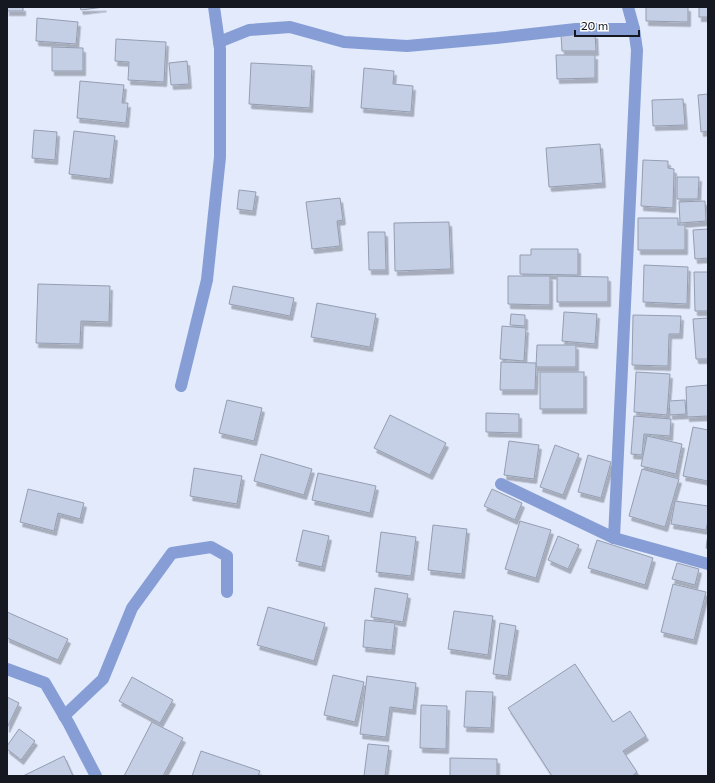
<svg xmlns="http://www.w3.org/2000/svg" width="715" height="783" viewBox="0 0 715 783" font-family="Commissioner,sans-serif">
  <defs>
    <filter id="shadow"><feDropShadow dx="2.5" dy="4.5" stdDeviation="0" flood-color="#0004"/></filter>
  </defs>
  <rect width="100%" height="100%" fill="#e2eafc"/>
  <g fill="#c4cee4" stroke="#949eb2" filter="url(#shadow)">
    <rect x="7" y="7" width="16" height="4"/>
    <polygon points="80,7 104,7 81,10"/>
    <polygon points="646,7 688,7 688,22 646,21"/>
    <rect x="699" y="7" width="9" height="10"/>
    <polygon points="37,18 78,22 76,44 36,41"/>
    <polygon points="595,34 596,51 562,51 561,35"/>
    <polygon points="116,39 166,42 164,82 128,80 129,62 115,61"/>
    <polygon points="52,47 83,48 83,71 52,71"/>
    <polygon points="556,55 595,55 595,78 557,79"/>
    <polygon points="187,61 189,84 171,85 169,63"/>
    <polygon points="251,63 312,66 310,108 249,104"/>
    <polygon points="364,68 394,71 393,84 413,86 411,112 361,108"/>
    <polygon points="80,81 124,85 122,103 128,103 126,123 77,118"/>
    <polygon points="708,94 708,131 701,132 698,95"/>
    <polygon points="683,99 685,125 653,126 652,100"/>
    <polygon points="34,130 57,132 55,160 32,158"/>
    <polygon points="74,131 115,136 110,179 69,174"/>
    <polygon points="600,144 603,183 549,187 546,148"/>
    <polygon points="643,160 668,161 668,168 674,169 673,208 641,206"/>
    <polygon points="677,177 699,177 698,199 677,199"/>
    <polygon points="239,190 256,192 253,211 237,209"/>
    <polygon points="340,198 343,220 337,221 340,246 312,249 306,202"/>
    <polygon points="705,201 706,221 680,223 679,202"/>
    <polygon points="638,218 678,218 678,225 685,225 685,250 638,250"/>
    <polygon points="449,222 451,269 395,271 394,223"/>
    <polygon points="708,229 708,258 695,259 693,230"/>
    <polygon points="368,232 385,232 386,270 369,270"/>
    <polygon points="531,249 578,249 578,275 520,274 520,255 531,255"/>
    <polygon points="644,265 688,267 687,304 643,302"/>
    <polygon points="694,272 708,272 708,311 695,311"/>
    <polygon points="508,276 550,276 550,305 508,304"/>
    <polygon points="557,276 608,277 608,302 557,302"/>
    <polygon points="38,284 110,286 109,322 81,321 80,344 36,343"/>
    <polygon points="233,286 294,298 290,316 229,304"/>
    <polygon points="317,303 376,314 370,347 311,337"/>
    <polygon points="564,312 597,314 595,344 562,341"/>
    <polygon points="511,314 525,315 525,326 510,325"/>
    <polygon points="633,315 681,316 680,334 669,334 668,366 632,365"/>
    <polygon points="708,318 708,359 696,359 693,319"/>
    <polygon points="502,326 526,328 524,361 500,359"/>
    <polygon points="537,345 576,345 576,367 536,367"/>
    <polygon points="501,362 536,363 535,390 500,390"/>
    <rect x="540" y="372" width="44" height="37"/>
    <polygon points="636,372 670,374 667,415 634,412"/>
    <polygon points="708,385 708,416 687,417 686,387"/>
    <polygon points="227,400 262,408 254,441 219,433"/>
    <polygon points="685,400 686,414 670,415 669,401"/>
    <polygon points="486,413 519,414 519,433 486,432"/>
    <polygon points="390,415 446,443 430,475 374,448"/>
    <polygon points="634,416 671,419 670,436 644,434 642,455 631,454"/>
    <polygon points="693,427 708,430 708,481 683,476"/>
    <polygon points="647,436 682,444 676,474 641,466"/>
    <polygon points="509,441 539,445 534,479 504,475"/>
    <polygon points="555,445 579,454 563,495 540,487"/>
    <polygon points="261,454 312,469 304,495 254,481"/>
    <polygon points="588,455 611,462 601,498 578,492"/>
    <polygon points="194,468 242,476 237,504 190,496"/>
    <polygon points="642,469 679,479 665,527 629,516"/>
    <polygon points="318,473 376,486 370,513 312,500"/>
    <polygon points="28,489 84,503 80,519 58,513 54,531 20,522"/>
    <polygon points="492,489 522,503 515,520 484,506"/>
    <polygon points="675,501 708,506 708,521 706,530 671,524"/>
    <polygon points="520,521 551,530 536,578 505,569"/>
    <polygon points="433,525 467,529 462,574 428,570"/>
    <polygon points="303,530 329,536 322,567 296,561"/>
    <polygon points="381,532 416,537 411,576 376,572"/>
    <polygon points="708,534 708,549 706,548"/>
    <polygon points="558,536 579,545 568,569 548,560"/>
    <polygon points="597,540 653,558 645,585 588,568"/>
    <polygon points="677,563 699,569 695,585 672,579"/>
    <polygon points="673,584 706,592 694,640 661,632"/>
    <polygon points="375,588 408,594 403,622 371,617"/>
    <polygon points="268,607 325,623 314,661 257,645"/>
    <polygon points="454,611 493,616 488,655 448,649"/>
    <polygon points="7,612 68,639 58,660 7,638"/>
    <polygon points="365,620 395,623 392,650 363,647"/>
    <polygon points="500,623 516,626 508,676 493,674"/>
    <polygon points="575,664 613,722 630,711 646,736 623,751 637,772 632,776 552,776 508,708"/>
    <polygon points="333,675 364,682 355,722 324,715"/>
    <polygon points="367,676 416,683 413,710 390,707 386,737 360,734"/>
    <polygon points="132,677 173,700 160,723 119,701"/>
    <polygon points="466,691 493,692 491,728 464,727"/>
    <polygon points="7,697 19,703 7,728"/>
    <polygon points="421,705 447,706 446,749 420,748"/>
    <polygon points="152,722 183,738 163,776 124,776"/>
    <polygon points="19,729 35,741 21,760 7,749 7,746"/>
    <polygon points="368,744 389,746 385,776 364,776"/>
    <polygon points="201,751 260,771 258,776 192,776"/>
    <polygon points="64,756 73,776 23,776"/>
    <polygon points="450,758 497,759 497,776 450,776"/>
  </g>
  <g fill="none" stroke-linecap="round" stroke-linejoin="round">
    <g stroke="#869ed5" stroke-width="12">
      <polyline points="219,42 249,30 290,27 344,42 407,46 496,38 576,29 634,29"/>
      <polyline points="181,386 207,280 220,157 220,49 214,7"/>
      <polyline points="501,484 614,538 708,564"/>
      <polyline points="614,538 637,50 634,29 628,7"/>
      <polyline points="7,669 45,683 69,724 96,776"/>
      <polyline points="64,716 103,679 132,608 172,553 211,547 227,556 227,592"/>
    </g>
  </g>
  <rect width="715" height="783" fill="none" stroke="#151820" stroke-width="16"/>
  <path d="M575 30v6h64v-6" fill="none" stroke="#151820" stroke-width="2"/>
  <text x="581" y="30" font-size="12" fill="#151820" stroke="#ffffff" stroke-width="3" paint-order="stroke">20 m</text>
</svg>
